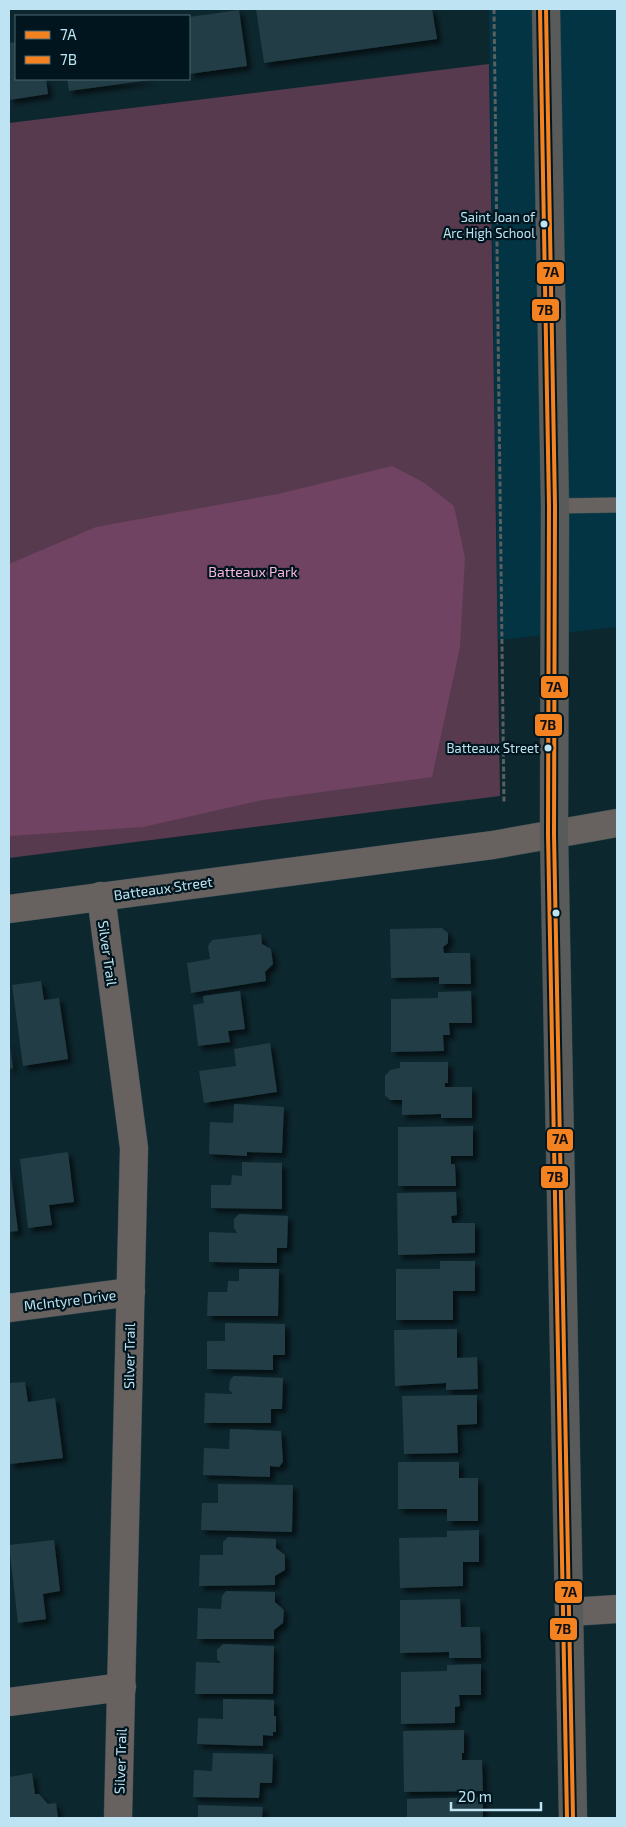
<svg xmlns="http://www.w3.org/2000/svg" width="626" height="1827" viewBox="0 0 626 1827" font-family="'Exo 2',sans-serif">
  <defs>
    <filter id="shadow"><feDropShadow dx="4.5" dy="4.5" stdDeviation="2.5" flood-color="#0009"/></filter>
  </defs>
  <rect width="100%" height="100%" fill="#0d272f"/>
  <polygon fill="#023443" points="489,9 617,9 617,627 498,640"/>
  <polygon fill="#573a4e" points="489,64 500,796 9,858 9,123"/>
  <polygon fill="#714362" points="392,466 423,482 454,506 465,558 460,647 432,777 263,800 143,827 9,836 9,564 96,527 278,494"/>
  <g fill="#223d45" filter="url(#shadow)">
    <polygon points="256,9 432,9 437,39 264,63"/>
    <polygon points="239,10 247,66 189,74 189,17"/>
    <polygon points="16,42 16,79 46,79 48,94 9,100 9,43"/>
    <polygon points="67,79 150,79 150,80 69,91"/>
    <polygon points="442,928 448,933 448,943 443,947 444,953 470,953 471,984 439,984 439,977 391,978 390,929"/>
    <polygon points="261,934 262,944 271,949 273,964 265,972 266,981 191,993 187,963 210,959 208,946 212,940"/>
    <polygon points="41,981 44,1000 59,998 68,1059 23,1066 12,985"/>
    <polygon points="240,991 245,1029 228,1031 230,1042 198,1046 193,1005 204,1003 203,996"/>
    <polygon points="471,991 472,1023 449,1023 450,1035 443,1035 444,1051 391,1052 391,999 438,998 438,992"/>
    <polygon points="9,1038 13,1068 9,1069"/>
    <polygon points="270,1043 277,1092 204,1103 199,1071 236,1066 234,1049"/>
    <polygon points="400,1062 448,1062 448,1083 445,1083 445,1087 472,1087 472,1118 441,1118 441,1114 402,1115 402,1100 390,1100 385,1095 385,1076 390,1070 400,1068"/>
    <polygon points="234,1104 284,1107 282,1153 247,1152 247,1156 209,1154 210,1122 233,1123"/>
    <polygon points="473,1126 473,1156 451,1156 451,1164 455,1164 456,1186 398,1186 398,1127"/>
    <polygon points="68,1152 74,1202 49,1205 52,1225 28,1228 20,1159"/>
    <polygon points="9,1161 18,1231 9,1232"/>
    <polygon points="242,1162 282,1163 282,1209 211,1208 211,1185 231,1185 232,1175 242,1176"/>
    <polygon points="456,1192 457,1215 451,1216 452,1223 475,1223 475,1253 398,1255 397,1193"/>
    <polygon points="239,1214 288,1216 287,1248 277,1248 277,1263 209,1262 209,1232 237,1233 234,1228 234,1219"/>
    <polygon points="440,1261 475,1261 475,1291 453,1291 453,1320 396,1320 396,1269 440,1269"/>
    <polygon points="239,1269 279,1269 278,1316 207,1316 208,1292 227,1292 228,1281 239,1281"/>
    <polygon points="225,1323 285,1324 285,1355 273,1355 273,1370 207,1369 207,1341 225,1341"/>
    <polygon points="457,1329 457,1358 477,1357 478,1389 446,1390 446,1383 395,1386 394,1330"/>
    <polygon points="234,1376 283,1378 282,1409 271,1409 271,1423 204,1423 205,1393 233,1394 229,1390 230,1380"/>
    <polygon points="25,1382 28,1402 55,1398 63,1458 10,1464 9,1383"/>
    <polygon points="477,1395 477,1424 457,1425 458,1453 404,1454 402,1396"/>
    <polygon points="230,1429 281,1431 283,1462 279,1467 270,1466 270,1477 203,1475 204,1448 229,1449"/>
    <polygon points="398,1462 459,1462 459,1478 478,1478 478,1521 447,1521 447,1509 398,1509"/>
    <polygon points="218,1484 293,1485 292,1532 201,1530 202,1503 218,1503"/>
    <polygon points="479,1530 479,1562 463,1562 463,1586 400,1588 399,1538 447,1537 447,1531"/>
    <polygon points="228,1537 276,1539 276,1548 285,1555 285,1570 275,1576 275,1585 199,1586 200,1555 223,1555 223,1542"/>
    <polygon points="54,1540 60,1591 43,1594 46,1619 18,1623 9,1545"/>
    <polygon points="226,1591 275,1592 275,1602 284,1610 283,1623 274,1630 274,1639 197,1639 198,1608 221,1609 222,1596"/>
    <polygon points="460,1599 461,1627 480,1627 481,1658 449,1658 449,1652 400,1653 400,1600"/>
    <polygon points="223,1644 274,1646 273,1694 195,1694 196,1662 221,1663 217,1659 217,1650"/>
    <polygon points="481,1664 481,1695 459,1695 460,1706 455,1707 455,1723 401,1724 401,1672 447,1671 447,1665"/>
    <polygon points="223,1699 274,1700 274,1716 276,1716 276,1732 273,1732 273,1736 263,1735 263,1746 197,1744 198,1718 223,1719"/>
    <polygon points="464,1730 464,1753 462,1753 462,1760 482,1760 483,1791 404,1792 403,1731"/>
    <polygon points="213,1753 273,1754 272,1783 260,1783 259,1798 193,1797 194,1770 212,1771"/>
    <polygon points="32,1773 35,1794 39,1794 48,1804 56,1803 58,1818 9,1818 9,1777"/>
    <polygon points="483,1797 483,1818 407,1818 407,1799"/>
    <polygon points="198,1805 263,1807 262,1818 198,1818"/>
  </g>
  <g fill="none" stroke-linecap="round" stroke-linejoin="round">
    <defs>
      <polyline id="lane" points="555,506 617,505"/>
      <g id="street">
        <polyline points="101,896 134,1148 118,1818"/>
        <polyline points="9,909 493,845 617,823"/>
        <polyline points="9,1308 131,1292"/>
        <polyline points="570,1612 617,1609"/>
        <polyline points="9,1702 122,1687"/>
      </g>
      <polyline id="secondary" points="546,9 555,506 554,834 573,1818"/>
    </defs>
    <use href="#lane" stroke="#2c444c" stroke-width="16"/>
    <use href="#street" stroke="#2c444c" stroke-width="29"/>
    <use href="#secondary" stroke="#2c444c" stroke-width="29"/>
    <polyline stroke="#5b5f60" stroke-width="3" stroke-dasharray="5 2.5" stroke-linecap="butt" points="494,9 504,804"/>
    <use href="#lane" stroke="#676260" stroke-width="15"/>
    <use href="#street" stroke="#676260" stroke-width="28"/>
    <use href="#secondary" stroke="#595b5b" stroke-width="28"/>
    <defs>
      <polyline id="bus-1" points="546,9 555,506 554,834 573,1818"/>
      <polyline id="bus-2" points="540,9 549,506 548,834 567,1818"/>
    </defs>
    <use href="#bus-1" stroke="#00151d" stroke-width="8"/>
    <use href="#bus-2" stroke="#00151d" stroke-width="8"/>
    <use href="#bus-1" stroke="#f58220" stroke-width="4"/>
    <use href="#bus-2" stroke="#f58220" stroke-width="4"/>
  </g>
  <g fill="#bee4f3" stroke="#00151d" stroke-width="2">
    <circle cx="544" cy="224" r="4.5"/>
    <circle cx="548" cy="748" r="4.5"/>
    <circle cx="556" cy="913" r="4.5"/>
  </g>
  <g text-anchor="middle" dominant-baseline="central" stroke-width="4.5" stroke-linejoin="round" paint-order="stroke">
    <g font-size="13" fill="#bee4f3" stroke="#00151d" text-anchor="end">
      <text x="535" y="217">Saint Joan of<tspan x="535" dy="16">Arc High School</tspan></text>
      <text x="539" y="748">Batteaux Street</text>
    </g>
    <g font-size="14" fill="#fdb5df" stroke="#00151d">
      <text x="253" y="571">Batteaux Park</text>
    </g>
    <g font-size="14" fill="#bee4f3" stroke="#00151d">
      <text transform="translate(163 888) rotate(-8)">Batteaux Street</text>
      <text transform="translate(108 953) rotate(82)">Silver Trail</text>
      <text transform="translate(70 1300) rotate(-7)">McIntyre Drive</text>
      <text transform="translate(129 1356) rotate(-89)">Silver Trail</text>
      <text transform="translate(120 1761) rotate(-88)">Silver Trail</text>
    </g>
  </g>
  <g stroke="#00151d" stroke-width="2">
    <rect x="536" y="261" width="29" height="24" rx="5" fill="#f58220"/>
    <rect x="531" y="298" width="29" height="24" rx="5" fill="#f58220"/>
    <rect x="540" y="675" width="29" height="24" rx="5" fill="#f58220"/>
    <rect x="534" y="713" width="29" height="24" rx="5" fill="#f58220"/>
    <rect x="546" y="1128" width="28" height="24" rx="5" fill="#f58220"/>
    <rect x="540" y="1165" width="29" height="24" rx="5" fill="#f58220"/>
    <rect x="554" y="1580" width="29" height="24" rx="5" fill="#f58220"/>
    <rect x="549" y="1617" width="29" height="24" rx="5" fill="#f58220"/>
  </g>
  <g font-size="14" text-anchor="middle" font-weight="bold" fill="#111">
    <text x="551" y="277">7A</text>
    <text x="545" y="315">7B</text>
    <text x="554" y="692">7A</text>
    <text x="548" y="730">7B</text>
    <text x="560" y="1144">7A</text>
    <text x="555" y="1182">7B</text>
    <text x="569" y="1597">7A</text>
    <text x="563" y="1634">7B</text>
  </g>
  <rect width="626" height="1827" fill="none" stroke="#bee4f3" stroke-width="20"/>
  <rect x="15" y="15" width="175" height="65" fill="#00151d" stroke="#4c6873"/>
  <rect x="25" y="31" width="25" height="8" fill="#f58220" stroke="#4c6873"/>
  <text x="60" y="40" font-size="15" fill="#bee4f3">7A</text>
  <rect x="25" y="56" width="25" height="8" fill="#f58220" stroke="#4c6873"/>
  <text x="60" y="65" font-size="15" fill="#bee4f3">7B</text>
  <path d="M451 1802v8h90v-8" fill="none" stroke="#bee4f3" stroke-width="2.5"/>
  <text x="458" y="1802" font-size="15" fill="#bee4f3" stroke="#00151d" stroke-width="4" paint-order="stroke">20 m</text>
</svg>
